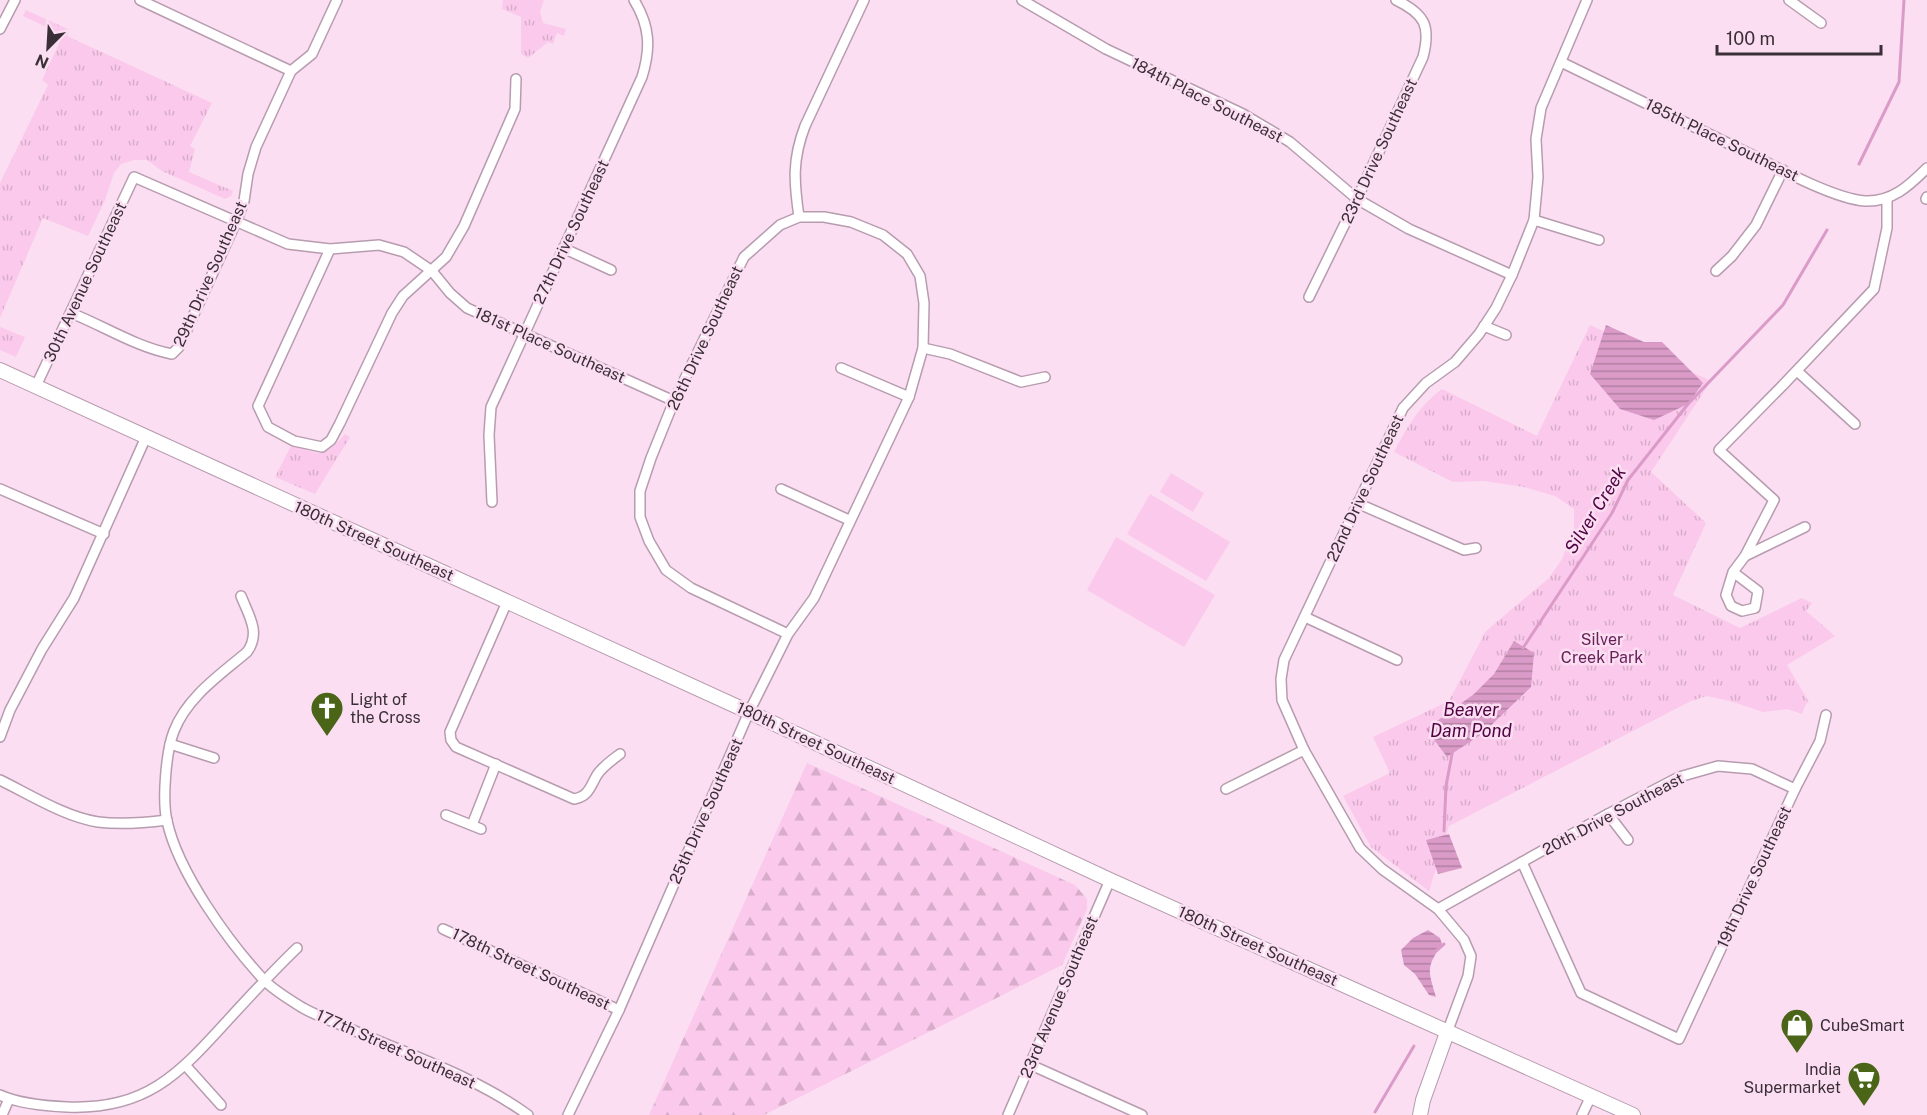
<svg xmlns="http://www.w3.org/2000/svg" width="1927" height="1115" viewBox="0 0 1927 1115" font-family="'Public Sans',sans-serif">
  <defs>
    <pattern id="grass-tufts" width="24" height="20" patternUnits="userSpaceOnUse" patternTransform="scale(1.5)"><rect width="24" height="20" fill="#fbc9ec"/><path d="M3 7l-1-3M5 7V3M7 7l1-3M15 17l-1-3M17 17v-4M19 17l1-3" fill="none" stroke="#d8adcb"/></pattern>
    <pattern id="forest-firs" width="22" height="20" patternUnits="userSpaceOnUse" patternTransform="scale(1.5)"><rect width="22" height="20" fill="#fbc9ec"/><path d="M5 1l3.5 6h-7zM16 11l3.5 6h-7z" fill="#d8adcb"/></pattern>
    <pattern id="water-rules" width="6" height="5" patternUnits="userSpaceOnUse" patternTransform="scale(1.5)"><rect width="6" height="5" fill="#da9bc8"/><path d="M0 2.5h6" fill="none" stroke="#b27fa3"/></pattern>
  </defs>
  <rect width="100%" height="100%" fill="#fbdef2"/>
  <g fill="url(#grass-tufts)">
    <polygon points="503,0 544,0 540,12 543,23 566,29 564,36 557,33 553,44 548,42 528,58 521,54 521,17 502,9"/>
    <polygon points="26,10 70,30 67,36 212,103 190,146 195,149 189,172 233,191 231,196 225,199 162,171 147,160 134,160 121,164 114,173 105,200 88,236 43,218 0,318 0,183 48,85 42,80 63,35 23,16"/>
    <path d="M1590,325L1711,381L1651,472L1706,523L1673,595L1740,628L1802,598L1812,603L1806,611L1835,636L1787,665L1809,702L1806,704L1802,714L1788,709L1763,712L1730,701L1706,696L1689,702L1449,826L1429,891L1371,847L1343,796L1390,773L1373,737L1449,701L1486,631L1549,578L1562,559L1574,528V509L1555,496L1524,487L1484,481L1453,482L1394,452C1407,427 1419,406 1442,389L1537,436Z"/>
    <polygon points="0,327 25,337 16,357 0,350"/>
    <path d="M345,434L350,437L315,494L275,477L292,444C322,456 323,459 345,434Z"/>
  </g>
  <polygon fill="url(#forest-firs)" points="807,763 1075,885 1087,899 1087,909 1062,965 764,1115 649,1115"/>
  <g fill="#fbc9ec">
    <polygon points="1171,473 1204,493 1193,512 1160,492"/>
    <polygon points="1150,494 1230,542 1206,581 1127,534"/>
    <polygon points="1116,537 1215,595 1184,647 1087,590"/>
  </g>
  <g fill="url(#water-rules)">
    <polygon points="1606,325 1644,342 1662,342 1703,383 1688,404 1654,420 1620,409 1590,374"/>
    <polygon points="1514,641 1534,653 1531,687 1482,734 1447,757 1426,729 1474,694 1494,674"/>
    <polygon points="1449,834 1462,868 1438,874 1426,840"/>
    <path d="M1428,930L1440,938L1442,944C1426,968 1428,969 1436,997L1429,995L1415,974L1404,965L1401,950L1413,938Z"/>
  </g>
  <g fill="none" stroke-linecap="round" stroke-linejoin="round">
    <g stroke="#da9bc8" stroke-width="3">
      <polyline points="1859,164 1899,82 1904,0"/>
      <polyline points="1523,648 1612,513 1628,480 1688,404 1783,305 1827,230"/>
      <polyline points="1444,831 1446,786 1453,749"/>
      <polyline points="1436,951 1444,944"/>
      <polyline points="1375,1112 1414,1046"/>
    </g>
    <defs>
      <g id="street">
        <polyline points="140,0 291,71"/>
        <polyline points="1022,0 1106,49 1243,114 1290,142 1357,199 1409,229 1512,275"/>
        <polyline points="1789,0 1821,23"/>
        <polyline points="0,29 15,0"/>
        <path d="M1561,62C1625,93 1690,125 1754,156C1781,170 1836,199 1865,201C1892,202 1909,186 1927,168"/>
        <polyline points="1926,199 1927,197"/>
        <path d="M799,217C794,182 792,160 805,126L864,0"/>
        <polyline points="1534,220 1599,240"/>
        <polyline points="563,248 611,270"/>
        <polyline points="330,249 258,406 268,427 294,441 322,447 331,440 340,423 392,313 403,296 446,257 464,226 515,109 516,79"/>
        <polyline points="1716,271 1732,256 1756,225 1783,170"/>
        <path d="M1309,297L1357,199L1423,57C1431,26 1425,14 1396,0"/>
        <path d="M71,313C104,326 136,347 172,354L179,347L237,220L244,201L248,174L256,147L291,71L312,54L337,0"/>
        <polyline points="1484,326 1506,335"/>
        <polyline points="923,348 950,354 1021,382 1045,377"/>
        <polyline points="841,368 909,397"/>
        <polyline points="1797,371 1855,424"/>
        <polyline points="36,386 134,177 288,244 330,249 379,245 404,252 432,271 450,293 467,308 674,401"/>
        <polyline points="0,489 104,534"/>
        <polyline points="781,489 849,520"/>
        <path d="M492,502L489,435L491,407L642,77C651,48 650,26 634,0"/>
        <polyline points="1357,503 1464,550 1476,548"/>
        <polyline points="1745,556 1805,527"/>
        <polyline points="1733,572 1758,591 1755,608 1742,611 1731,606 1726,595 1733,572 1745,556 1774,500 1719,450 1784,384 1874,289 1887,228 1887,199"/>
        <path d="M241,596C249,616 261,633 247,652C220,675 187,697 174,731C166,751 162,800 167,821C178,872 228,941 263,979C273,990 290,1000 303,1008C319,1017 337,1023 353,1030C412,1056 476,1077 528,1115"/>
        <path d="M507,602L450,732L451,740L456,747L574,799C589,796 590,787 597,775C602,767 612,760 620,754"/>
        <polyline points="1305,617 1397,660"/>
        <polyline points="0,737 10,710 42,649 74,598 146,437"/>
        <polyline points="170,744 214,758"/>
        <path d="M0,780C29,794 65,817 98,822C121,825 144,823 167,820"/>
        <polyline points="1226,789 1304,750"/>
        <polyline points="1608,814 1628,840"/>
        <polyline points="446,815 481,829"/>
        <polyline points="472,825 496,764"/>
        <polyline points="1522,862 1581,993 1679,1039 1795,789 1820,741 1826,715"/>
        <polyline points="1438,909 1608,814 1679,777 1718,766 1752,769 1795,789"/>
        <polyline points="443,929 619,1010"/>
        <polyline points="1448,1030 1468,976 1471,956 1464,940 1438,909 1382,869 1360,848 1304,750 1282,700 1281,679 1284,660 1403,408 1426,383 1455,362 1479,334 1496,308 1512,275 1534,220 1538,177 1536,139 1541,108 1587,0"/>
        <polyline points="1031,1065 1142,1115"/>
        <polyline points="186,1066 221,1105"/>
        <path d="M0,1095C20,1104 45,1106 67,1107C146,1110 178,1075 228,1020C250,996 273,971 297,948"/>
        <polyline points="2,1115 9,1099"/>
        <polyline points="568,1115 619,1010 749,712 788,634 814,598 909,397 923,348 924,303 920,276 907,254 883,235 851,222 824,217 799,217 780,225 744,257 674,401 651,458 640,491 640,517 649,541 666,570 691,588 788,634"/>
        <polyline points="1008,1115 1110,880"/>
        <polyline points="1582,1115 1591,1096"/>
      </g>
      <g id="secondary">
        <polyline points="0,370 749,712 1110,880 1633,1115"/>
        <polyline points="1420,1115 1423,1100 1448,1030"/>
      </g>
    </defs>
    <use href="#street" stroke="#b79caf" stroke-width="12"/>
    <use href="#secondary" stroke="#b79caf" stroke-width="16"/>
    <use href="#street" stroke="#fff" stroke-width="9"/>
    <use href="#secondary" stroke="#fff" stroke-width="14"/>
  </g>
  <defs>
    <symbol id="church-pin" viewBox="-11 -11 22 30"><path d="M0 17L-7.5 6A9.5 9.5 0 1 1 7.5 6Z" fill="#4a6517" stroke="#fbdef2"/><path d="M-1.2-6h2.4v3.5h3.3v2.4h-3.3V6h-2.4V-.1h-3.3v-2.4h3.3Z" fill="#fff"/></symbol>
    <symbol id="shop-pin" viewBox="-11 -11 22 30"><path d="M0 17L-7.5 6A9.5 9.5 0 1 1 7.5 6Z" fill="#4a6517" stroke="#fbdef2"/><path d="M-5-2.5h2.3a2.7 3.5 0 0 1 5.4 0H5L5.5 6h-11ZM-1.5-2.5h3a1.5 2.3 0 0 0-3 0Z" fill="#fff"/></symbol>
    <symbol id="supermarket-pin" viewBox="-11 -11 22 30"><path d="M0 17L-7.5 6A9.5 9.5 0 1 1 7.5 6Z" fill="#4a6517" stroke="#fbdef2"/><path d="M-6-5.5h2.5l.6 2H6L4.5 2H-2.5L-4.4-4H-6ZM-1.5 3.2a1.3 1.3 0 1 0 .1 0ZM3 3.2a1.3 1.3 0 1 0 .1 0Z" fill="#fff"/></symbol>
  </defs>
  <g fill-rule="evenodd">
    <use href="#church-pin" x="308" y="689" width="38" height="52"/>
    <use href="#shop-pin" x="1778" y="1006" width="38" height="52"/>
    <use href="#supermarket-pin" x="1845" y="1059" width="38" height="52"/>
  </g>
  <g text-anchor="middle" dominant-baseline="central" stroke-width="5" stroke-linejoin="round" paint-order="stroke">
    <g font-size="16" fill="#3a2f37" stroke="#fbdef2">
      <text transform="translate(1207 100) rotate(27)">184th Place Southeast</text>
      <text transform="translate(1722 140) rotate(26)">185th Place Southeast</text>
      <text transform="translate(1379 151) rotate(-65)">23rd Drive Southeast</text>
      <text transform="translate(571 232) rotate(-65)">27th Drive Southeast</text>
      <text transform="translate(210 274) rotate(-66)">29th Drive Southeast</text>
      <text transform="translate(85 282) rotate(-65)">30th Avenue Southeast</text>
      <text transform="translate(705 338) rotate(-65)">26th Drive Southeast</text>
      <text transform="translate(550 345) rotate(24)">181st Place Southeast</text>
      <text transform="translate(1365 488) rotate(-65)">22nd Drive Southeast</text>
      <text transform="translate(374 541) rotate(24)">180th Street Southeast</text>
      <text transform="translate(816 743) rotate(25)">180th Street Southeast</text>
      <text transform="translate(706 811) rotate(-66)">25th Drive Southeast</text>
      <text transform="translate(1613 814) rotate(-28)">20th Drive Southeast</text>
      <text transform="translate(1754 877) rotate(-65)">19th Drive Southeast</text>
      <text transform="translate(1258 946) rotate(24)">180th Street Southeast</text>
      <text transform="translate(531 969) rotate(25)">178th Street Southeast</text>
      <text transform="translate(1059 997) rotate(-67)">23rd Avenue Southeast</text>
      <text transform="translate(396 1049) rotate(24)">177th Street Southeast</text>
    </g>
    <g font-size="16" fill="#682059" stroke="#fbdef2">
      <text x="1602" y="639">Silver<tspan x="1602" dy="18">Creek Park</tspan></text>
    </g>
    <g font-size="16" fill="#3a2f37" stroke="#fbdef2" text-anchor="start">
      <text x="350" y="699">Light of<tspan x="350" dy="18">the Cross</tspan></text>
      <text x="1820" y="1025">CubeSmart</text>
      <text x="1841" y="1069" text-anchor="end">India<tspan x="1841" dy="18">Supermarket</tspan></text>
    </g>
    <g font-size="18" font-style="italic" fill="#4f0342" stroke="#fbdef2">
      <text transform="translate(1595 510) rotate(-58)">Silver Creek</text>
      <text x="1471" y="709">Beaver<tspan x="1471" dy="21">Dam Pond</tspan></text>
    </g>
  </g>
  <g transform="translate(48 48) rotate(204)" stroke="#fbdef2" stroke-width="4.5" paint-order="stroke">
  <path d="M0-4.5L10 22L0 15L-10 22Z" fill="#3a2f37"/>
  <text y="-9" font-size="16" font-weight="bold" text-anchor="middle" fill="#3a2f37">N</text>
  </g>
  <path d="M1717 45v9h164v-9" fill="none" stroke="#3a2f37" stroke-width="3"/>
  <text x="1726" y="45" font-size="18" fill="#3a2f37" stroke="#fbdef2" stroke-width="4.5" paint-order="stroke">100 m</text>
</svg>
